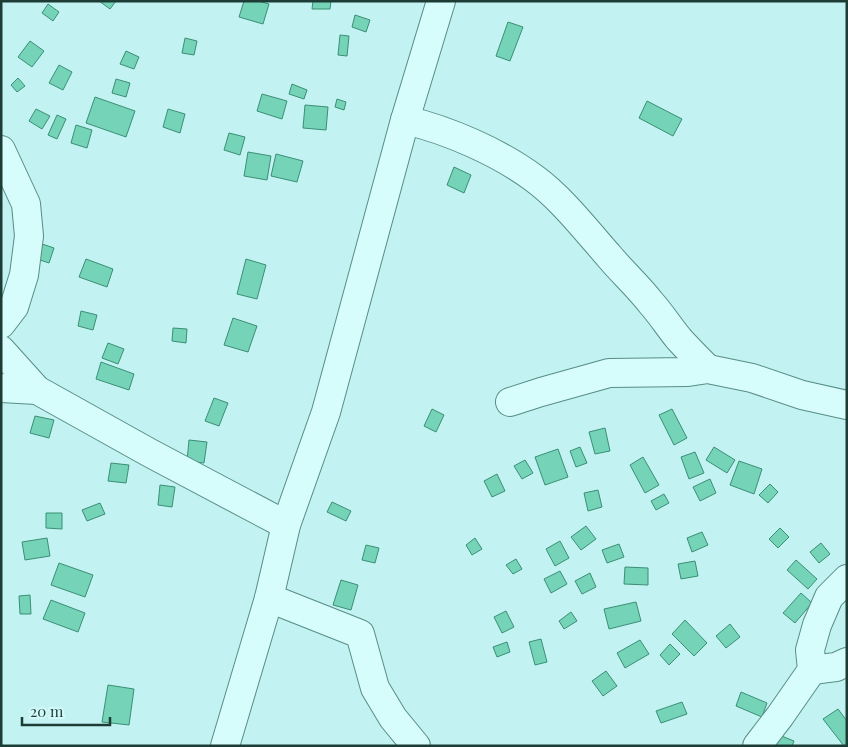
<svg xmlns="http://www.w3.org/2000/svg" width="848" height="747" viewBox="0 0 848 747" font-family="'Playfair Display',serif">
  <rect width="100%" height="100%" fill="#c2f2f2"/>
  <g fill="#75d3b8" stroke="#3b8f75">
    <polygon points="99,1 116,1 110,9"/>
    <polygon points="244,1 258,1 269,4 263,24 239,17"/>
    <polygon points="313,1 331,1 330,9 312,9"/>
    <polygon points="48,4 59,12 53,21 42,13"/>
    <polygon points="355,15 370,20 366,32 352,27"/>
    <polygon points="508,22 523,27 510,61 496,56"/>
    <polygon points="340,35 349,36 347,56 338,55"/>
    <polygon points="185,38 197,41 194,55 182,53"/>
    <polygon points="30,41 44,51 32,67 18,57"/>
    <polygon points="126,51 139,57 134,69 120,64"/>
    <polygon points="59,65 72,72 63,90 49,83"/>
    <polygon points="18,78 25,86 17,92 11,85"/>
    <polygon points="116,79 130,83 126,97 112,93"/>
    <polygon points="292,84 307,90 304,99 289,94"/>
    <polygon points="262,94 287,101 282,119 257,111"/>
    <polygon points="95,97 135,111 126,137 86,123"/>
    <polygon points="337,99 346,102 344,110 335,107"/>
    <polygon points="647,101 682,119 673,136 639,118"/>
    <polygon points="305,105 328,107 326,130 303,128"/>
    <polygon points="36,109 50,116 42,129 29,121"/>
    <polygon points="168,109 185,114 180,133 163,127"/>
    <polygon points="57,115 66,119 57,139 48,135"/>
    <polygon points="76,125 92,130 87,148 71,143"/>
    <polygon points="229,133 245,137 240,155 224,150"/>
    <polygon points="248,152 271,156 267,180 244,176"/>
    <polygon points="276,154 303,161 297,182 271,176"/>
    <polygon points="454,167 471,175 464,193 447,185"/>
    <polygon points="39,243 54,248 49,263 34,258"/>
    <polygon points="86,259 113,269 107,287 79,277"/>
    <polygon points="246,259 266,265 257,299 237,294"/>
    <polygon points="81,311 97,315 93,330 78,326"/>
    <polygon points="233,318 257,326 248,352 224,345"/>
    <polygon points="173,328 187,329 186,343 172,341"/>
    <polygon points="108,343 124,349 118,364 102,358"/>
    <polygon points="101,362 134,374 129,390 96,379"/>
    <polygon points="214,398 228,403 219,426 205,421"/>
    <polygon points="432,409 444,415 436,432 424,426"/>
    <polygon points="672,409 687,438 674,445 659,415"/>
    <polygon points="35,416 54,420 49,438 30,433"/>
    <polygon points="605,428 610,451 595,454 589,432"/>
    <polygon points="189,440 207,442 204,463 187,461"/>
    <polygon points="580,447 587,463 576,467 570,451"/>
    <polygon points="714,447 735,460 727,473 706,460"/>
    <polygon points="558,449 568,477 545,485 535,457"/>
    <polygon points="695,452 704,473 689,479 681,457"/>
    <polygon points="643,457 659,485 645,493 630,465"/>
    <polygon points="525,460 533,473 522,479 514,466"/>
    <polygon points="739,461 762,469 754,494 730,485"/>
    <polygon points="111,463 129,465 126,483 108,481"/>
    <polygon points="497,474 505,491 492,497 484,481"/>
    <polygon points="710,479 716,493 700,501 693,487"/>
    <polygon points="770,484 778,492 768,503 759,495"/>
    <polygon points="160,485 175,487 172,507 158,505"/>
    <polygon points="598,490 602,507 588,511 584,493"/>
    <polygon points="664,494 669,503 656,510 651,501"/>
    <polygon points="332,502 351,511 346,521 327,512"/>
    <polygon points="100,503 105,514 87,521 82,510"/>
    <polygon points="46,513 62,513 62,529 46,528"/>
    <polygon points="586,526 596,539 581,550 571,537"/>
    <polygon points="780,528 789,537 778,548 769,539"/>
    <polygon points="702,532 708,545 692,552 687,538"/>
    <polygon points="47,538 50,556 25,560 22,542"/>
    <polygon points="475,538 482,549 472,555 466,545"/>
    <polygon points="560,541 569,558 555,566 546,549"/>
    <polygon points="821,543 830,554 819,563 810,552"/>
    <polygon points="619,544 624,557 607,563 602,550"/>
    <polygon points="366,545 379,548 375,563 362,560"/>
    <polygon points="516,559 522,569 513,574 506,565"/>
    <polygon points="796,560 817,579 808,589 787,570"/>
    <polygon points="695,561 698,576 681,579 678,564"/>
    <polygon points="59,563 93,575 85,597 51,585"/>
    <polygon points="625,567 648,568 648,585 624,584"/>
    <polygon points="560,571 567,584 551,593 544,579"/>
    <polygon points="590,573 596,587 582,594 575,581"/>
    <polygon points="341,580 358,585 351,610 333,605"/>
    <polygon points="801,593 812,603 795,623 783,613"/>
    <polygon points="30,595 31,614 20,614 19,596"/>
    <polygon points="51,600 85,613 78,632 43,619"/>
    <polygon points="636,602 641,621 609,629 604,609"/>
    <polygon points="506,611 514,627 502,633 494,617"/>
    <polygon points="571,612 577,621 564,629 559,621"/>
    <polygon points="685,620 707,643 694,656 672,634"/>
    <polygon points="730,624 740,637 726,648 716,636"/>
    <polygon points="541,639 547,662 535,665 529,642"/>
    <polygon points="640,640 649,654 625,668 617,653"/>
    <polygon points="507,642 510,652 497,657 493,647"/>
    <polygon points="670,644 680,654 669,665 660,655"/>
    <polygon points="606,671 617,686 603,696 592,681"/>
    <polygon points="108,685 134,689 129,725 102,722"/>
    <polygon points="741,692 767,703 762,717 736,706"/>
    <polygon points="682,702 687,714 661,723 656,711"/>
    <polygon points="838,709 847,721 847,746 844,746 823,719"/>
    <polygon points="779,735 794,741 792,746 774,746"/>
  </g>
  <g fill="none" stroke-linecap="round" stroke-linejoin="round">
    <defs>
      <g id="minor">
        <path d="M405,120C448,130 499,152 535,179C561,198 586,230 608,255C622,272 638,286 651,303C661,314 669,327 679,339C688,349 698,359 708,369"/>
        <polyline points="1,150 26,204 29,236 24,275 14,307 1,324"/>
        <polyline points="1,350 37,390 150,453 286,525"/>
        <polyline points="1,388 37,390"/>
        <polyline points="510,402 541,392 609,373 688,372 708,369 752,378 802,395 847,405"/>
        <polyline points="269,598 360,634 375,688 393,718 416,746"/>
        <polyline points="812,670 836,667 847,662"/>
        <polyline points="225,746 269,598 286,525 326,412 405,120 441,1"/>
        <polyline points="757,746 780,716 812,670 810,650 817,625 829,597 847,579"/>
      </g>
    </defs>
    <use href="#minor" stroke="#578e84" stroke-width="30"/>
    <use href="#minor" stroke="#d6fcfc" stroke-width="28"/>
  </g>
  <rect width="848" height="747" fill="none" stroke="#1d3c35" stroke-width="5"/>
  <path d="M22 717v8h88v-8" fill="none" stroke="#1d3c35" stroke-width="2.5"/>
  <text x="30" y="717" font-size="15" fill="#1d3c35" stroke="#d2f8f9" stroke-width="4" paint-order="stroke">20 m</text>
</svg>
